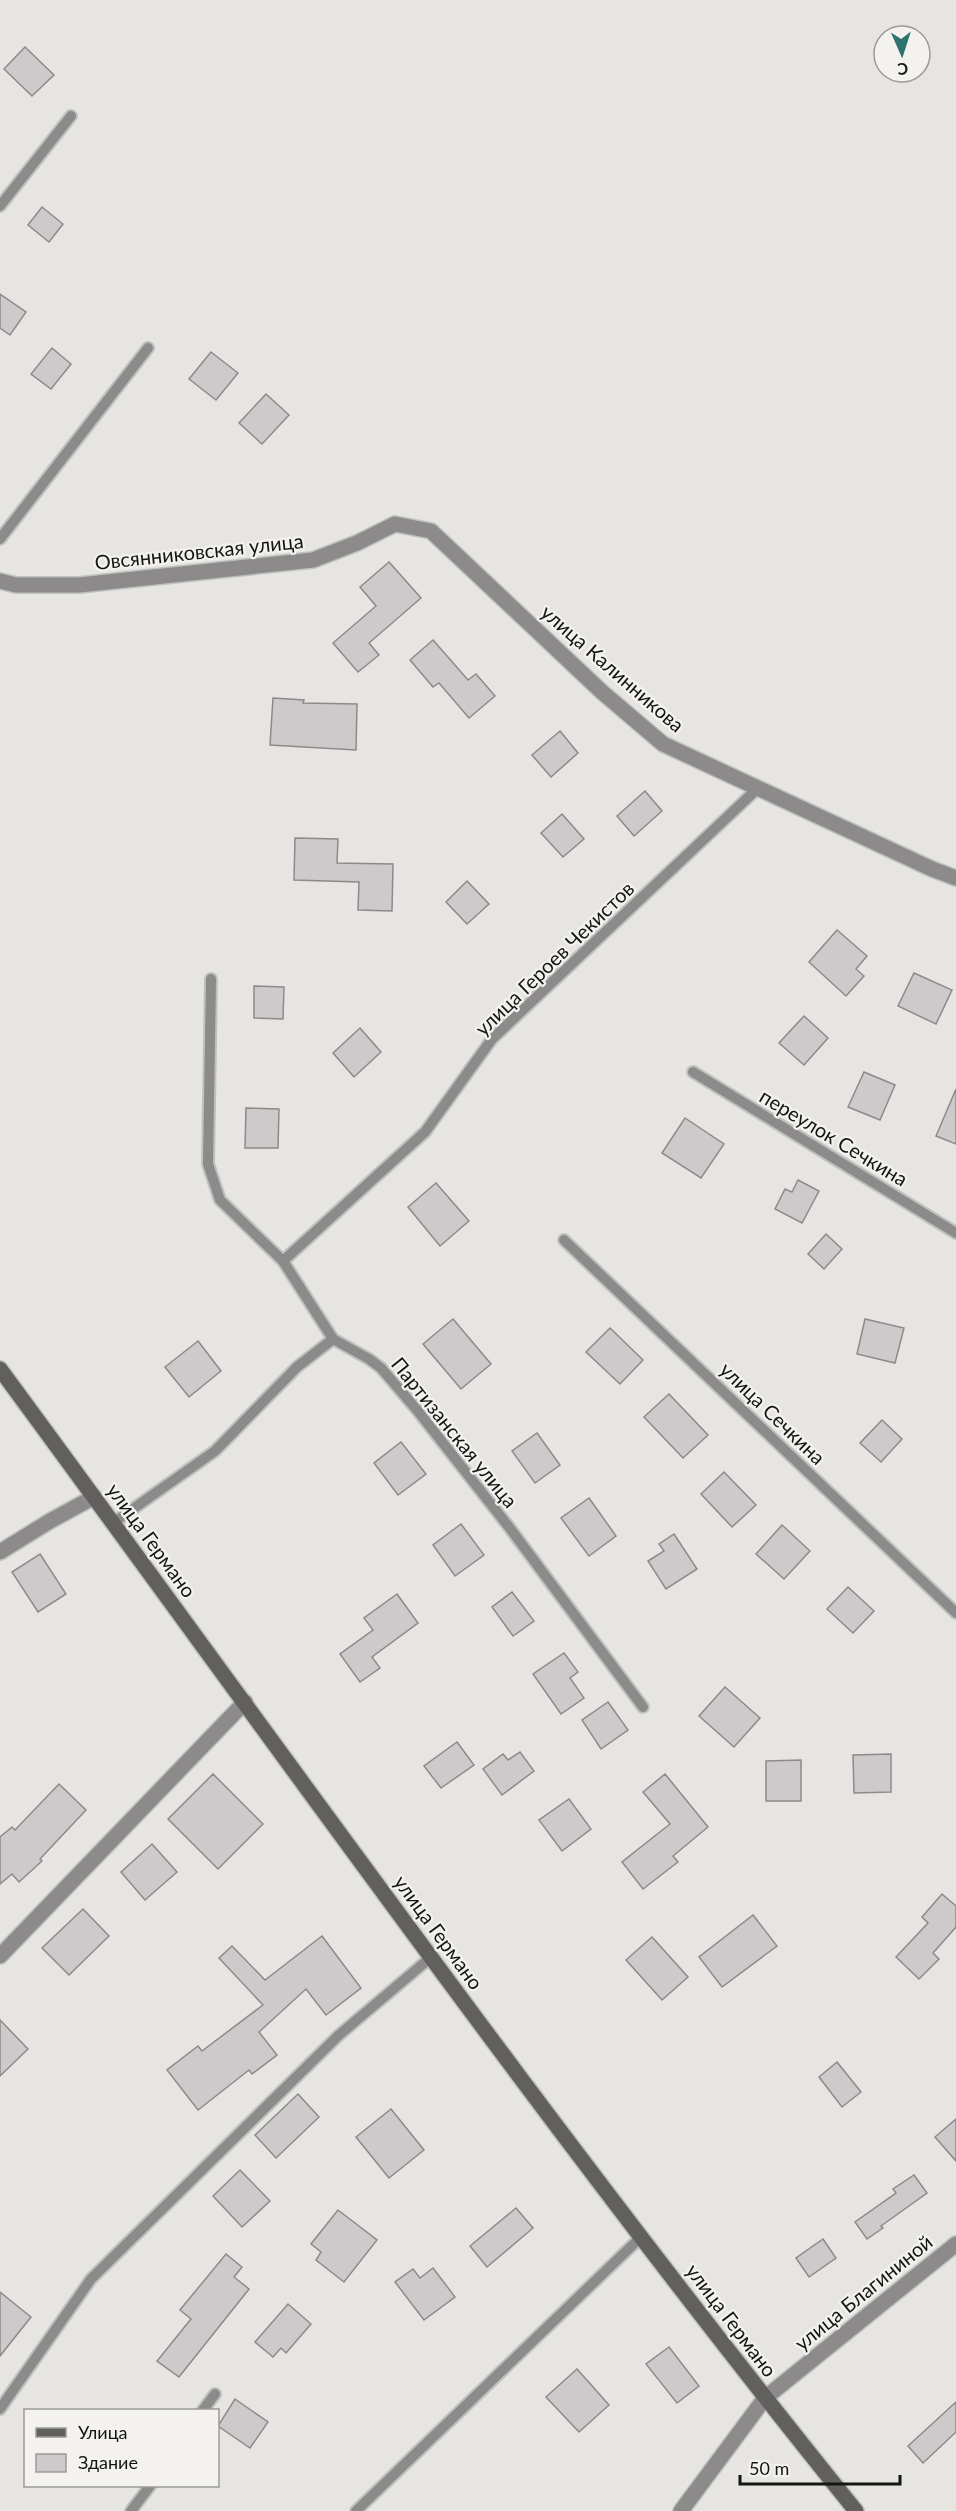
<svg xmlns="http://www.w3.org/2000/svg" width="956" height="2511" viewBox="0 0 956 2511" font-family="Lato,sans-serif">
  <rect width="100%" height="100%" fill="#e6e5e2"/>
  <g fill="#cdcacb" stroke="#8d8a8b" stroke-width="1.5">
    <polygon points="25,47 54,75 32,96 4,69"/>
    <polygon points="42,207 63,224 49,242 28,225"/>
    <polygon points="0,294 26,312 10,335 0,328"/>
    <polygon points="52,348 71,364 51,389 31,374"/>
    <polygon points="211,352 238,373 216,400 189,379"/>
    <polygon points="266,394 289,415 262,444 239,423"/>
    <polygon points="389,562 421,598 369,643 379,655 358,672 333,643 376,606 360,587"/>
    <polygon points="433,640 468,680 476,674 495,696 469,718 439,683 433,687 410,660"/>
    <polygon points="273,698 304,700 303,703 357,704 356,750 270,745"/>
    <polygon points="560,731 578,753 551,777 532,755"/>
    <polygon points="645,791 662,811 634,836 617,816"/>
    <polygon points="562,814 584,839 563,857 541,833"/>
    <polygon points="295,838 338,839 337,863 393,864 392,911 358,910 359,882 294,880"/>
    <polygon points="467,881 489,904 467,924 446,902"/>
    <polygon points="837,930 867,956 856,969 864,976 846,996 809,962"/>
    <polygon points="914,973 952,990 936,1024 898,1006"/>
    <polygon points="254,986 284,987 283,1019 254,1018"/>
    <polygon points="804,1016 828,1038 804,1065 779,1043"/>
    <polygon points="360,1028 381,1052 354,1077 333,1053"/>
    <polygon points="864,1072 895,1085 880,1120 848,1107"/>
    <polygon points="956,1089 956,1144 936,1136"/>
    <polygon points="246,1108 279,1109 278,1148 245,1148"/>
    <polygon points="685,1118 724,1144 701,1178 662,1153"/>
    <polygon points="798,1180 819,1191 802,1223 775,1209 785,1189 792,1192"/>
    <polygon points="436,1183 469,1221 440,1246 408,1207"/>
    <polygon points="826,1234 842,1249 824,1269 808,1254"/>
    <polygon points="453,1319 491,1364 461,1389 423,1344"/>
    <polygon points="865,1319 904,1328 895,1363 857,1354"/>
    <polygon points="610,1328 643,1360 620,1384 586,1352"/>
    <polygon points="198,1341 221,1371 189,1397 165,1367"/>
    <polygon points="669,1394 708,1435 683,1458 644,1417"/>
    <polygon points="882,1420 902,1439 881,1462 860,1443"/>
    <polygon points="537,1433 560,1465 535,1483 512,1451"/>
    <polygon points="401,1442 426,1474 398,1495 374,1463"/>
    <polygon points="724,1472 756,1505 732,1527 701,1494"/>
    <polygon points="589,1498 616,1536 589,1556 561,1518"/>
    <polygon points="461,1524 484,1555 455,1576 433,1545"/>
    <polygon points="782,1525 810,1551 784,1579 756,1554"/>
    <polygon points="674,1534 697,1569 666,1589 648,1561 664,1551 659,1544"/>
    <polygon points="40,1554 66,1594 38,1612 12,1572"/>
    <polygon points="848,1587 874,1611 853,1633 827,1609"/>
    <polygon points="512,1592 534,1621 513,1636 492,1607"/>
    <polygon points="397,1594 418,1623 372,1657 380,1668 360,1682 340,1654 373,1630 364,1618"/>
    <polygon points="564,1653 578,1672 570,1678 584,1698 561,1714 533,1674"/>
    <polygon points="725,1687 760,1718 734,1747 699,1716"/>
    <polygon points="608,1702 628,1730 601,1749 582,1720"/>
    <polygon points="457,1742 474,1765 441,1788 424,1766"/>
    <polygon points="520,1752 534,1771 502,1795 483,1769 503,1754 508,1760"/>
    <polygon points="891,1754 891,1792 854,1793 853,1755"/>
    <polygon points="801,1760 801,1801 766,1801 766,1761"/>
    <polygon points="213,1774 263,1824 218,1869 168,1819"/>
    <polygon points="665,1774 708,1827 673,1856 678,1862 643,1889 622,1862 670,1824 643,1792"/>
    <polygon points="59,1784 86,1810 40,1859 42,1861 19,1882 12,1874 0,1884 0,1837 12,1827 15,1830"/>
    <polygon points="569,1799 591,1829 562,1851 539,1820"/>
    <polygon points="152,1844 177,1872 145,1900 121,1872"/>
    <polygon points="942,1894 956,1906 956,1927 933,1953 939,1959 919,1979 896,1957 928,1923 922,1917"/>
    <polygon points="83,1909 109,1936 69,1975 42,1948"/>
    <polygon points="753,1915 777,1946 722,1987 699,1957"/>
    <polygon points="322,1936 361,1988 326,2015 306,1989 259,2032 277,2055 252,2074 249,2070 198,2110 167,2070 198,2046 202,2051 263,2005 219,1958 232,1946 265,1980"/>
    <polygon points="652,1937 688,1977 662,2000 626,1960"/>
    <polygon points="0,2020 28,2049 0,2076"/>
    <polygon points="837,2062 861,2092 842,2107 819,2077"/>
    <polygon points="298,2094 319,2117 276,2158 255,2135"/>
    <polygon points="391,2109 424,2150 389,2178 356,2137"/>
    <polygon points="956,2119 956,2161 935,2137"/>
    <polygon points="240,2170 270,2201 242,2227 213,2196"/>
    <polygon points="914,2175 927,2193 881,2226 883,2228 867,2239 855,2222 896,2193 893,2189"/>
    <polygon points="516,2208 533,2228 487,2267 470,2246"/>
    <polygon points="338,2210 377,2240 344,2282 316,2260 321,2252 311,2244"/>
    <polygon points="823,2239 836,2258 809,2277 796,2258"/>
    <polygon points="226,2254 242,2267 234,2277 249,2289 179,2377 157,2361 191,2319 180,2310"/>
    <polygon points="433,2268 455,2297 424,2320 395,2282 413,2269 420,2278"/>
    <polygon points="0,2292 31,2317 0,2356"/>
    <polygon points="288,2304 311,2324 286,2353 281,2348 273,2357 255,2342"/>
    <polygon points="669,2347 699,2386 677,2403 646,2364"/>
    <polygon points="577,2369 609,2405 579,2432 546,2397"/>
    <polygon points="235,2399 268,2422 250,2448 218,2426"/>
    <polygon points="956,2402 956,2432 923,2463 908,2446"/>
  </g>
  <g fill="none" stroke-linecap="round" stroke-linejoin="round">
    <defs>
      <g id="lane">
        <polyline points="0,206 71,116"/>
        <polyline points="0,539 148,348"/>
        <polyline points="211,979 208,1164 220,1200 283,1261 333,1339"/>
        <polyline points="693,1072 956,1233"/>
        <polyline points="564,1240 956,1613"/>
        <polyline points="283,1261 425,1132 492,1039 757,789"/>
        <polyline points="113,1523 215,1451 297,1367 333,1339 369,1359 381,1368 417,1410 509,1527 643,1707"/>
        <polyline points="0,2409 91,2279 339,2035 430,1958"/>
        <polyline points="203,2410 215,2394"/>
        <polyline points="131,2511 150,2486"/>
        <polyline points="356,2511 642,2236"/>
      </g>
      <g id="street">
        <polyline points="0,581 16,585 79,585 313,560 357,543 395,524 431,531 602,692 663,744 932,869 956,878"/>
        <polyline points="0,1552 50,1521 94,1497"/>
        <polyline points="0,1956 245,1702"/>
        <polyline points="681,2511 765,2398 956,2244"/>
      </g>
      <path id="secondary" d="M0,1369C282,1752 557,2141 856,2511"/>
    </defs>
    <use href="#lane" stroke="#c0c0bd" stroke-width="14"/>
    <use href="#street" stroke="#c0c0bd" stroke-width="18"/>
    <use href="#secondary" stroke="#c0c0bd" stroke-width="18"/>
    <use href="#lane" stroke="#8c8a8a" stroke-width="10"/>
    <use href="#street" stroke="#8c8a8a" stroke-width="15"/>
    <use href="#secondary" stroke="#62605f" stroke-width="15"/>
  </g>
  <g text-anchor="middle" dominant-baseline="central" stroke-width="4.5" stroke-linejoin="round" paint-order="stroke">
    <g font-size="20" fill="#151514" stroke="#f4f2ef">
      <text transform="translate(199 551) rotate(-6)">Овсянниковская улица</text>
      <text transform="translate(613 668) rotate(41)">улица Калинникова</text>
      <text transform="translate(554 958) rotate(-44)">улица Героев Чекистов</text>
      <text transform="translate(834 1137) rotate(31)">переулок Сечкина</text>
      <text transform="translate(773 1413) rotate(44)">улица Сечкина</text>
      <text transform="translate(455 1432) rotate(51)">Партизанская улица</text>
      <text transform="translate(152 1540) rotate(54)">улица Германо</text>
      <text transform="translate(439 1932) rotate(54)">улица Германо</text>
      <text transform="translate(863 2292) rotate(-39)">улица Благининой</text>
      <text transform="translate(732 2320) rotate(53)">улица Германо</text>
    </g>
  </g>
  <rect x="24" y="2409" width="195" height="78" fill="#f4f2ef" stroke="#9b9a97" stroke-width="1.5"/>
  <rect x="36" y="2428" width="30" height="9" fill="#62605f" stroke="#9b9a97" stroke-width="1.5"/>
  <text x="78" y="2439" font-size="18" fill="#151514">Улица</text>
  <rect x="36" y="2454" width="30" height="18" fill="#cdcacb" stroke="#9b9a97" stroke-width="1.5"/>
  <text x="78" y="2469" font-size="18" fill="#151514">Здание</text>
  <g transform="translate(902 54) rotate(177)"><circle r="28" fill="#f4f2ef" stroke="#9b9a97" stroke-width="1.5"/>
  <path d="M0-4.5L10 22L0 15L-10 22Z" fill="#2c746d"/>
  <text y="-9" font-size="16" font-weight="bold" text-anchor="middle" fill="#151514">С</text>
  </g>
  <path d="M740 2475v9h160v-9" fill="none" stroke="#151514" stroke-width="3"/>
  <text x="749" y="2475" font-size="18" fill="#151514" stroke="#f4f2ef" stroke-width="4.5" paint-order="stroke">50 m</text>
</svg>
